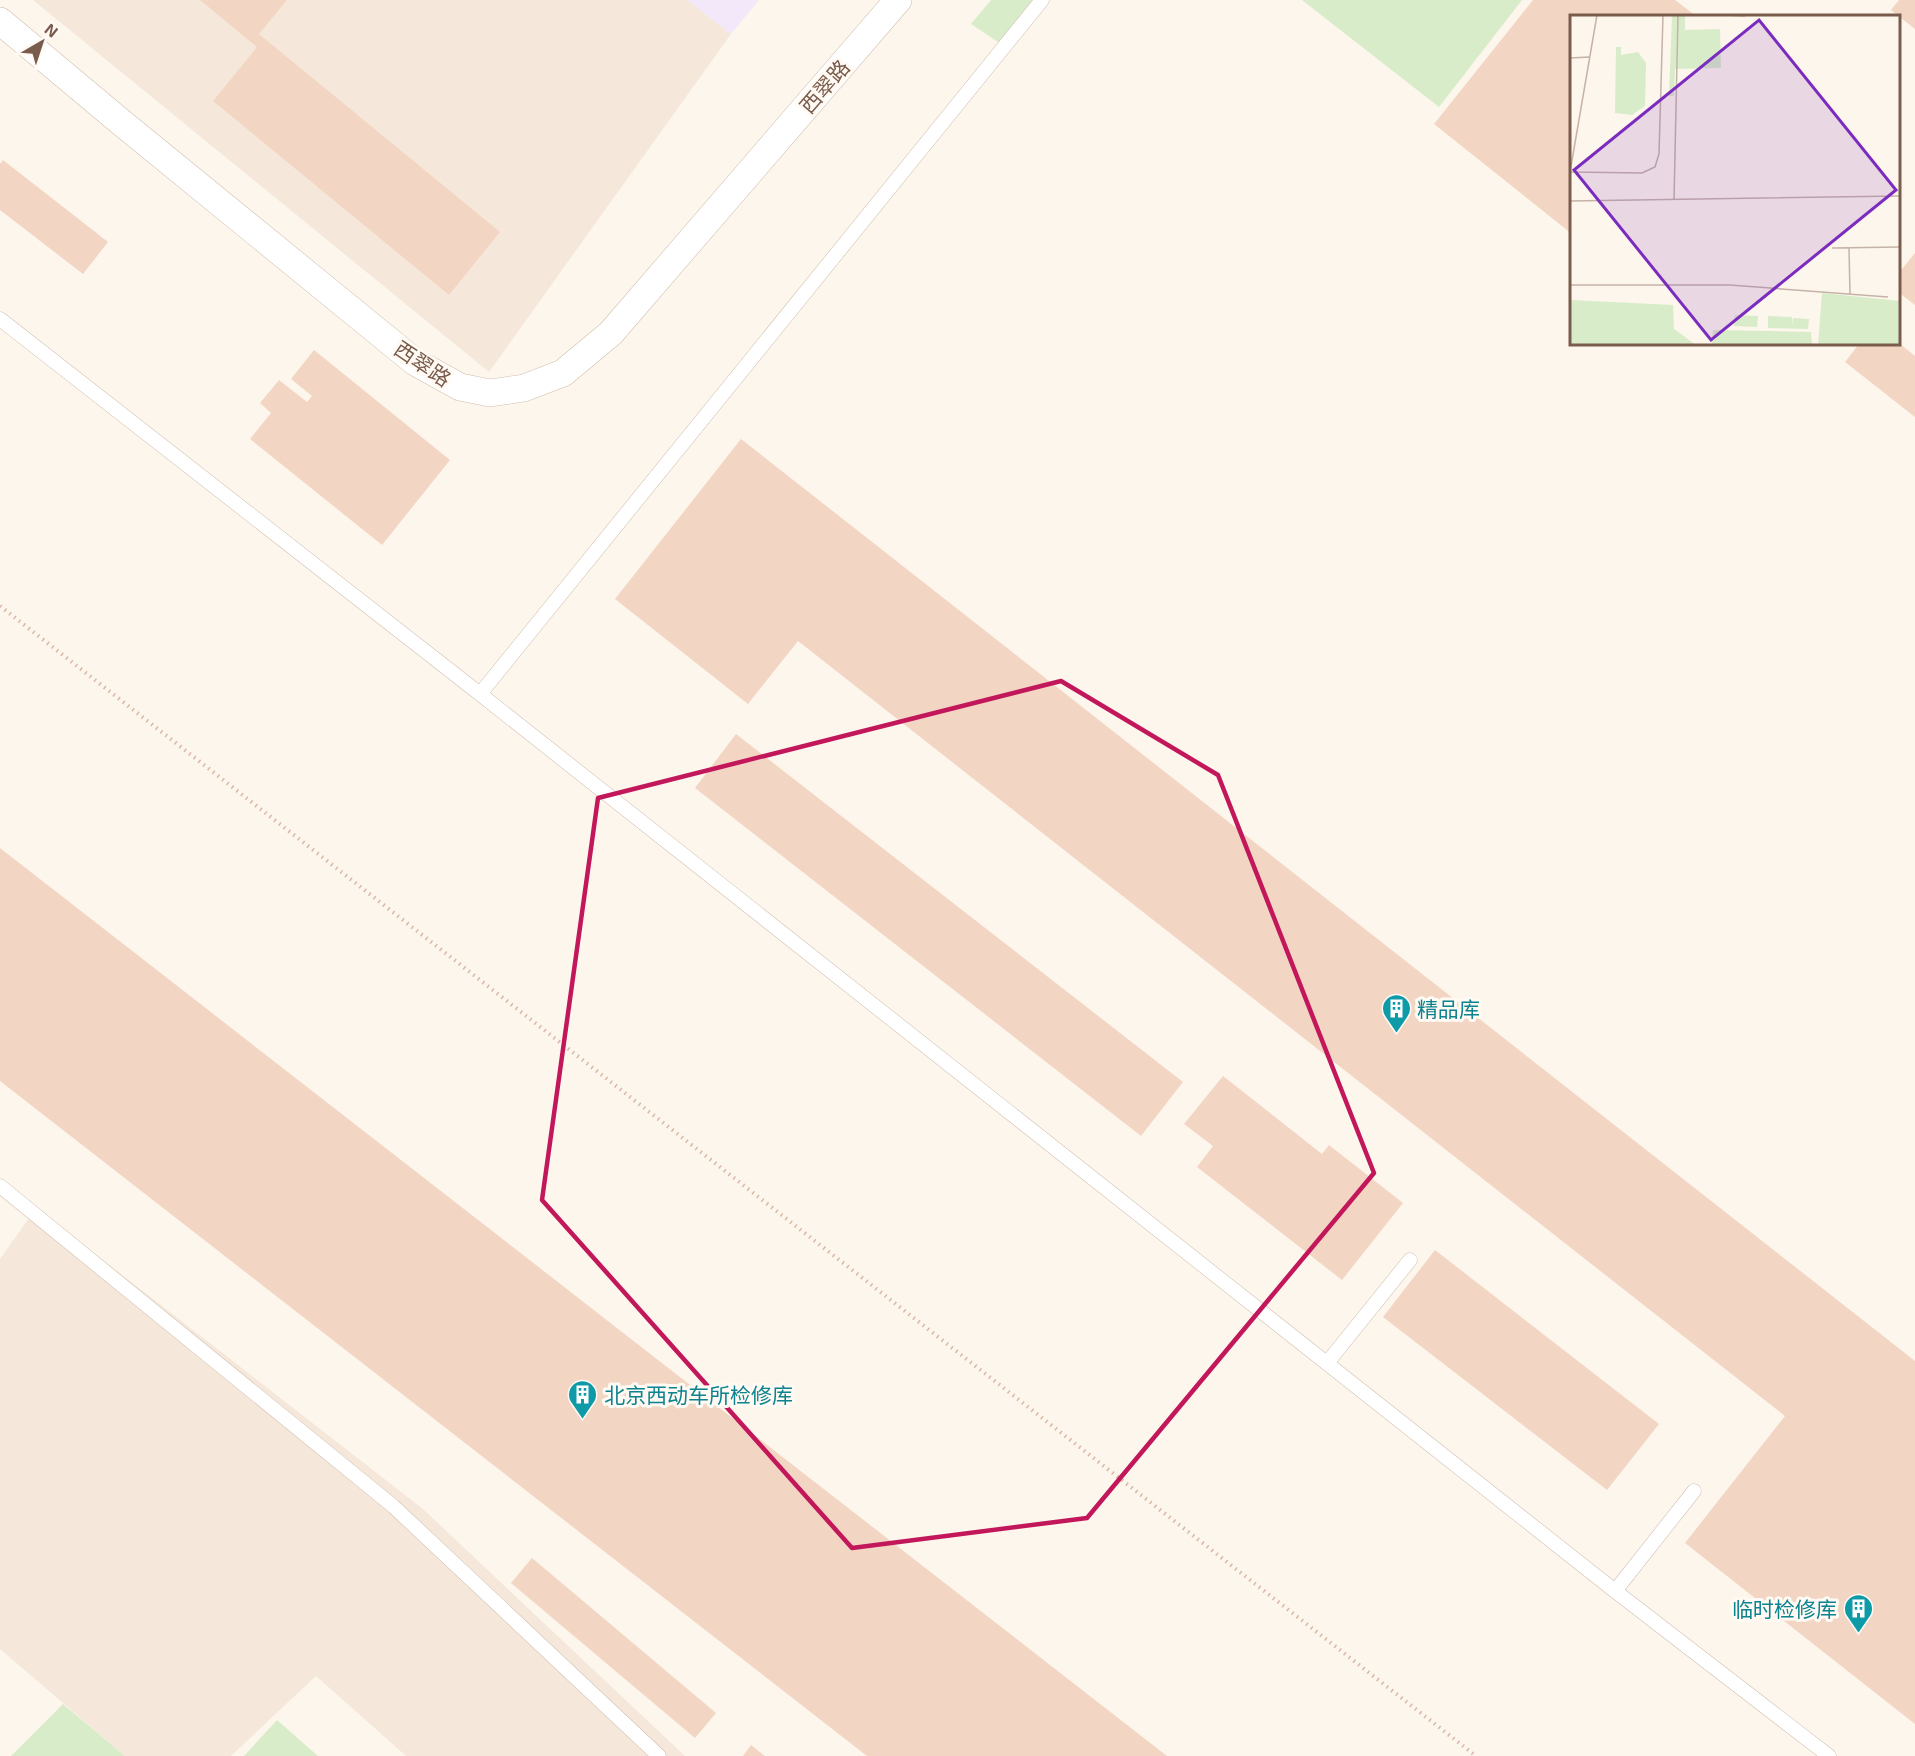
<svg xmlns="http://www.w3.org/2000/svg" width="1915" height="1756" viewBox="0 0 1915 1756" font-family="'Exo 2','Noto Sans SC',sans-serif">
  <rect width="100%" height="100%" fill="#fdf6ec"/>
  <g fill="#f5e8da">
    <polygon points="33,0 688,0 731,34 489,372"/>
    <polygon points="36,1208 423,1509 685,1756 406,1756 316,1676 231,1756 125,1756 0,1649 0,1259"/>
  </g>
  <polygon fill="#f3e8fa" points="687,0 759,0 731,34"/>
  <g fill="#d8ecc9">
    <polygon points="991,0 1042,0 1004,46 971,24"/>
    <polygon points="1302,0 1522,0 1439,107"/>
    <polygon points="63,1704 125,1756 11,1756"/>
    <polygon points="277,1720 318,1756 244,1756"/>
  </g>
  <g fill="#f3d5c3">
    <polygon points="200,0 287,0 259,34 500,232 449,295 213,101 257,47"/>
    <polygon points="1533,0 1675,0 1696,16 1572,16 1572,234 1434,124"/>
    <polygon points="1899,0 1915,0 1915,29 1891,10"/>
    <polygon points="3,160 108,242 83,274 0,210 0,164"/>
    <polygon points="1915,253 1915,305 1898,292 1898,274"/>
    <polygon points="1859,344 1900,344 1915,356 1915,417 1845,362"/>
    <polygon points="314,350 450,460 382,545 250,439 271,413 260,403 279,380 307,402 312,396 291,379"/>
    <polygon points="741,439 1915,1361 1915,1724 1685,1543 1785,1416 798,641 748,704 615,599"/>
    <polygon points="736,734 1183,1082 1141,1136 695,788"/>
    <polygon points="0,848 1167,1756 867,1756 0,1081"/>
    <polygon points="1223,1076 1322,1154 1329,1145 1403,1203 1342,1280 1197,1167 1213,1146 1184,1124"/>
    <polygon points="1435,1250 1659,1424 1607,1490 1383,1317"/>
    <polygon points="532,1558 716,1713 695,1738 511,1583"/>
    <polygon points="751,1745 765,1756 743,1756"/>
  </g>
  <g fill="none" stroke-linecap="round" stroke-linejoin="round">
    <defs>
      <g id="lane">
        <polyline points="0,319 480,694 1615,1591 1829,1756"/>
        <polyline points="480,694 1042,0"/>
        <polyline points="0,1186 393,1506 659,1756"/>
        <polyline points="1327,1363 1410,1260"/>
        <polyline points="1615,1591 1694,1491"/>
      </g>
      <polyline id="street" points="0,21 122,123 415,362 460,387 490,393 524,388 563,373 611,333 898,0"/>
    </defs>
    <use href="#lane" stroke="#d1beb0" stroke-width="15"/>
    <use href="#street" stroke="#d1beb0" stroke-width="28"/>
    <polyline stroke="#d9b8a5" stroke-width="4" stroke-dasharray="1.5 4.5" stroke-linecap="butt" points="0,606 1476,1756"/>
    <use href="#lane" stroke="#fff" stroke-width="14"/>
    <use href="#street" stroke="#fff" stroke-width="27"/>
  </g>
  <path fill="none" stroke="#c2185b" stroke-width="4.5" stroke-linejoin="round" d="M1061,681L1218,775L1374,1173L1087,1518L852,1548L542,1200L598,798Z"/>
  <defs>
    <symbol id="building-pin" viewBox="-11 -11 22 30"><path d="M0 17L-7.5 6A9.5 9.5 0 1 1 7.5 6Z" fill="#0f9aa8" stroke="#fffaf3"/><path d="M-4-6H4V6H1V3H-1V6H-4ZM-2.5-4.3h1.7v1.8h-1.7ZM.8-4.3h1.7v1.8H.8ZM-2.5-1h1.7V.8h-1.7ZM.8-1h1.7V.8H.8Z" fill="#fff"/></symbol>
  </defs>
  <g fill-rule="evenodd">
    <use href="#building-pin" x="1380" y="992" width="33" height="45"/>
    <use href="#building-pin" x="566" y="1378" width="33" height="45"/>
    <use href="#building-pin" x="1842" y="1592" width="33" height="45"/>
  </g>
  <g text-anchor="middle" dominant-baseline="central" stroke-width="6" stroke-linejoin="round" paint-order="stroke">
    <g font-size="21" fill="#7a5c4d" stroke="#fffaf3">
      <text transform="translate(824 86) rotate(-49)">西翠路</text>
      <text transform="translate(423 363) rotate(34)">西翠路</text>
    </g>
    <g font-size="21" fill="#0d838f" stroke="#fffaf3" text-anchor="start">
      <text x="1417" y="1008">精品库</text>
      <text x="604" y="1394">北京西动车所检修库</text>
      <text x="1837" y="1608" text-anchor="end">临时检修库</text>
    </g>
  </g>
  <g transform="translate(1570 15)">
    <rect width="330" height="330" fill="#fdf6ec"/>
    <path d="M102,0H115V15L150,14L151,53L105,54L104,81H99ZM46,32H51V40L68,37L76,48L75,91L62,100L45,98ZM252,278L330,286V330H248ZM0,285L103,290L104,314L126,330H0ZM165,300L188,301L187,312L164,311ZM198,301L222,302L223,311V303L239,304L238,314L198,313ZM143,315L241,317L242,330H142Z" fill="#d8ecc9"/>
    <path fill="none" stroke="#c5b3a7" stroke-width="1.5" d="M155,0L175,1M0,43L19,42M0,157L72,158L85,152L89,139L93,0M0,157L27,0M104,185L108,0M0,186L330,181M262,233L330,232M279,233L280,279M0,270H160L318,282"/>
    <path fill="#7b2cbf" fill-opacity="0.15" stroke="#7b2cbf" stroke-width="3" d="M189,5L326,175L141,325L4,155Z"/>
    <rect width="330" height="330" fill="none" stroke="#7a5c4d" stroke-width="3"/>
  </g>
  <g transform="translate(42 42) rotate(39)" stroke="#fffaf3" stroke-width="4.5" paint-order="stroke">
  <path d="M0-4.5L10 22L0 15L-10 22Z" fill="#7a5c4d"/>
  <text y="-9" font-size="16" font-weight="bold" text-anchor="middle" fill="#7a5c4d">N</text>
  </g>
</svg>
